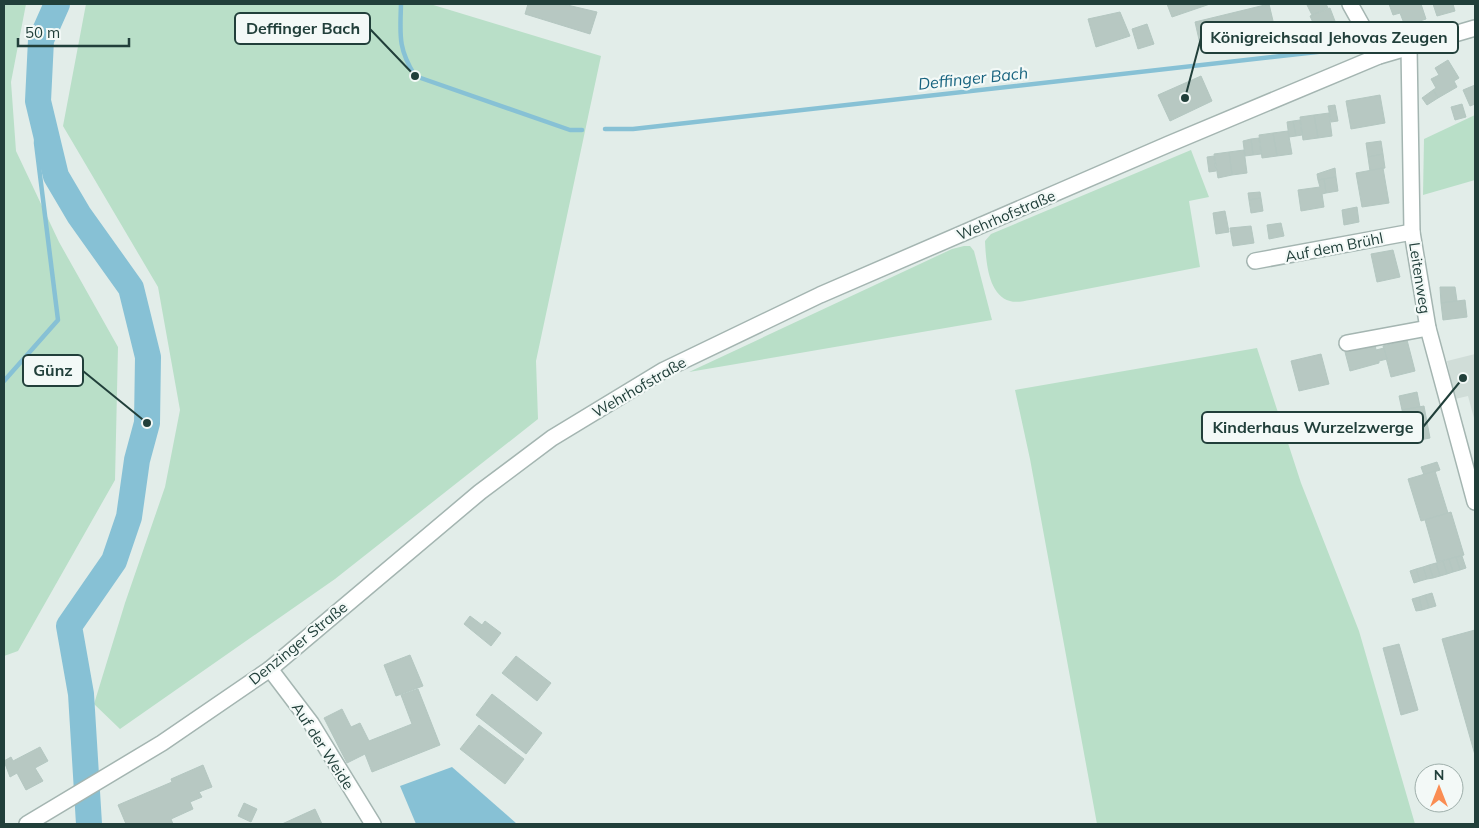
<svg xmlns="http://www.w3.org/2000/svg" width="1479" height="828" viewBox="0 0 1479 828" font-family="Mulish,sans-serif">
  <rect width="100%" height="100%" fill="#e2ede9"/>
  <polygon fill="#d0ddd8" points="1475,354 1475,422 1468,396 1455,399 1447,361"/>
  <g fill="#b9dfc8">
    <polygon points="4,4 26,4 11,82 16,151 59,242 118,347 115,480 18,651 4,656"/>
    <polygon points="86,4 430,4 601,56 536,361 538,419 335,579 120,729 94,704 125,603 165,487 180,410 158,287 63,126"/>
    <polygon points="1475,115 1475,180 1423,195 1424,139"/>
    <path d="M1191,150L1209,197L1189,201L1200,267L1030,300C1024,301 1016,303 1010,301C988,295 986,261 985,241L991,234Z"/>
    <polygon points="964,246 970,246 974,251 992,320 689,372 952,249"/>
    <polygon points="1257,348 1301,483 1359,631 1415,824 1097,824 1030,459 1015,390"/>
  </g>
  <polygon fill="#87c1d5" points="452,767 517,824 416,824 400,786"/>
  <g fill="none" stroke-linecap="round" stroke-linejoin="round">
    <g stroke="#87c1d5" stroke-width="4.5">
      <path d="M401,4C400,36 398,48 415,76L570,130H582"/>
      <polyline points="605,129 633,129 1344,49"/>
      <polyline points="4,381 58,320 36,143 38,101"/>
    </g>
    <polyline stroke="#87c1d5" stroke-width="26" points="57,4 41,40 38,101 56,176 79,215 131,288 148,357 147,423 137,460 129,517 114,561 69,626 81,694 89,824"/>
  </g>
  <g fill="#b7c8c2" stroke="#b4c7c1">
    <polygon points="528,4 563,4 597,12 590,34 525,14"/>
    <polygon points="1167,4 1210,4 1172,17"/>
    <polygon points="1269,4 1274,25 1200,44 1195,22"/>
    <polygon points="1311,4 1326,4 1328,8 1312,15 1307,5"/>
    <polygon points="1389,4 1421,4 1426,19 1405,26 1400,13 1393,15"/>
    <polygon points="1433,4 1453,4 1455,11 1437,16"/>
    <polygon points="1330,8 1338,29 1319,36 1310,16"/>
    <polygon points="1120,12 1130,36 1096,47 1088,19"/>
    <polygon points="1147,24 1154,44 1138,49 1132,29"/>
    <polygon points="1448,60 1459,78 1454,81 1457,87 1438,98 1433,90 1436,88 1431,79 1439,75 1435,68"/>
    <polygon points="1201,76 1212,101 1170,121 1158,95"/>
    <polygon points="1475,85 1475,104 1470,106 1463,90"/>
    <polygon points="1433,90 1438,98 1427,105 1422,98"/>
    <polygon points="1380,95 1385,123 1351,129 1346,101"/>
    <polygon points="1462,104 1466,117 1455,120 1451,107"/>
    <polygon points="1335,105 1338,121 1331,122 1328,106"/>
    <polygon points="1329,113 1332,136 1318,138 1314,115"/>
    <polygon points="1314,115 1318,138 1303,140 1300,117"/>
    <polygon points="1300,120 1302,135 1296,136 1293,121"/>
    <polygon points="1293,121 1296,136 1289,137 1287,122"/>
    <polygon points="1288,131 1292,154 1277,156 1273,133"/>
    <polygon points="1273,133 1277,156 1262,158 1259,135"/>
    <polygon points="1259,138 1261,154 1253,155 1251,139"/>
    <polygon points="1251,139 1253,155 1245,156 1243,141"/>
    <polygon points="1381,141 1383,154 1368,157 1366,143"/>
    <polygon points="1244,150 1247,173 1232,175 1229,152"/>
    <polygon points="1229,152 1232,175 1218,178 1214,154"/>
    <polygon points="1383,154 1385,168 1370,171 1368,157"/>
    <polygon points="1214,156 1216,171 1209,172 1207,157"/>
    <polygon points="1335,168 1336,177 1318,180 1317,174"/>
    <polygon points="1383,168 1389,203 1362,207 1356,173"/>
    <polygon points="1336,177 1338,191 1326,193 1324,179"/>
    <polygon points="1324,179 1326,193 1322,194 1324,207 1301,211 1298,190 1320,187 1318,180"/>
    <polygon points="1260,192 1261,198 1249,200 1248,193"/>
    <polygon points="1261,198 1263,211 1251,213 1249,200"/>
    <polygon points="1357,207 1359,222 1344,225 1342,210"/>
    <polygon points="1225,211 1229,232 1216,234 1213,213"/>
    <polygon points="1281,223 1284,236 1269,239 1267,225"/>
    <polygon points="1251,226 1254,243 1233,246 1230,228"/>
    <polygon points="1393,250 1400,277 1377,282 1371,254"/>
    <polygon points="1440,287 1455,287 1457,301 1441,303"/>
    <polygon points="1465,300 1467,317 1443,320 1441,303"/>
    <polygon points="1407,340 1415,371 1391,377 1383,346"/>
    <polygon points="1375,344 1376,350 1384,348 1387,359 1379,361 1379,363 1350,371 1345,352"/>
    <polygon points="1321,354 1329,384 1299,391 1291,361"/>
    <polygon points="1417,392 1420,407 1402,410 1399,396"/>
    <polygon points="1424,406 1430,438 1409,442 1402,410"/>
    <polygon points="1437,462 1440,470 1424,475 1421,467"/>
    <polygon points="1435,471 1448,513 1421,521 1408,479"/>
    <polygon points="1451,512 1464,555 1437,562 1425,520"/>
    <polygon points="1462,556 1466,568 1460,570 1456,557"/>
    <polygon points="1456,557 1460,570 1453,572 1449,559"/>
    <polygon points="1449,559 1453,572 1447,574 1443,561"/>
    <polygon points="1443,561 1447,574 1440,576 1436,563"/>
    <polygon points="1436,563 1440,576 1433,578 1429,565"/>
    <polygon points="1429,565 1433,578 1427,579 1423,567"/>
    <polygon points="1423,567 1427,579 1420,581 1416,569"/>
    <polygon points="1416,569 1420,581 1414,583 1410,571"/>
    <polygon points="1432,593 1436,606 1429,608 1425,595"/>
    <polygon points="1425,595 1429,608 1422,610 1419,597"/>
    <polygon points="1419,597 1422,610 1416,611 1412,599"/>
    <polygon points="470,616 482,625 485,621 501,633 491,646 464,624"/>
    <polygon points="1475,630 1475,755 1442,639"/>
    <polygon points="1399,644 1418,710 1401,715 1383,648"/>
    <polygon points="410,655 423,686 396,696 384,665"/>
    <polygon points="516,656 551,683 537,701 502,673"/>
    <polygon points="418,689 440,745 372,772 365,754 347,763 324,718 342,709 351,727 360,723 369,741 412,724 401,695"/>
    <polygon points="492,694 542,733 526,754 476,715"/>
    <polygon points="479,725 524,759 505,784 460,749"/>
    <polygon points="40,747 48,761 35,768 43,781 26,790 17,773 10,777 4,761 11,757 13,761"/>
    <polygon points="203,765 212,787 199,792 202,797 190,802 193,809 171,819 173,824 126,824 118,805 172,782 171,779"/>
    <polygon points="244,803 257,809 251,822 238,816"/>
    <polygon points="315,809 322,824 282,824"/>
  </g>
  <g fill="none" stroke-linecap="round" stroke-linejoin="round">
    <defs>
      <g id="minor">
        <polyline points="1350,4 1379,56"/>
        <polyline points="1409,47 1412,232 1428,328 1475,502"/>
        <polyline points="1255,261 1412,232"/>
        <polyline points="1347,343 1428,328"/>
        <polyline points="270,669 311,723 373,824"/>
        <polyline points="27,824 162,743 270,669 480,492 552,438 664,370 820,295 1169,144 1379,56 1475,28"/>
      </g>
    </defs>
    <use href="#minor" stroke="#a4b5b1" stroke-width="18"/>
    <use href="#minor" stroke="#fff" stroke-width="15"/>
  </g>
  <g text-anchor="middle" dominant-baseline="central" stroke-width="4.5" stroke-linejoin="round" paint-order="stroke">
    <g font-size="15" fill="#213f3a" stroke="#f3f9f7">
      <text transform="translate(1006 215) rotate(-23)">Wehrhofstraße</text>
      <text transform="translate(1334 247) rotate(-11)">Auf dem Brühl</text>
      <text transform="translate(1420 278) rotate(81)">Leitenweg</text>
      <text transform="translate(639 387) rotate(-30)">Wehrhofstraße</text>
      <text transform="translate(298 643) rotate(-39)">Denzinger Straße</text>
      <text transform="translate(323 746) rotate(57)">Auf der Weide</text>
    </g>
    <g font-size="16" font-style="italic" fill="#17637f" stroke="#f3f9f7">
      <text transform="translate(973 78) rotate(-6)">Deffinger Bach</text>
    </g>
  </g>
  <path fill="none" stroke="#213f3a" stroke-width="2" d="M415 76L370 29M1185 98L1201 38M147 423L83 371M1463 378L1423 427"/>
  <g fill="#213f3a" stroke="#f3f9f7" stroke-width="2">
    <circle cx="415" cy="76" r="5"/>
    <circle cx="1185" cy="98" r="5"/>
    <circle cx="147" cy="423" r="5"/>
    <circle cx="1463" cy="378" r="5"/>
  </g>
  <g fill="#f3f9f7" stroke="#213f3a" stroke-width="2">
    <rect x="235" y="13" width="135" height="31" rx="5"/>
    <rect x="1201" y="22" width="257" height="31" rx="5"/>
    <rect x="23" y="355" width="60" height="31" rx="5"/>
    <rect x="1202" y="412" width="221" height="31" rx="5"/>
  </g>
  <g font-size="16" text-anchor="middle" font-weight="bold" fill="#213f3a">
    <text x="303" y="34">Deffinger Bach</text>
    <text x="1329" y="43">Königreichsaal Jehovas Zeugen</text>
    <text x="53" y="376">Günz</text>
    <text x="1313" y="433">Kinderhaus Wurzelzwerge</text>
  </g>
  <rect width="1479" height="828" fill="none" stroke="#213f3a" stroke-width="10"/>
  <g transform="translate(1439 788)"><circle r="24" fill="#f3f9f7" stroke="#9fafab"/>
  <path d="M0-4L9 19L0 12L-9 19Z" fill="#fa8d53"/>
  <text y="-8" font-size="14" font-weight="bold" text-anchor="middle" fill="#213f3a">N</text>
  </g>
  <path d="M18 38v8h111v-8" fill="none" stroke="#213f3a" stroke-width="2.5"/>
  <text x="25" y="38" font-size="15" fill="#213f3a" stroke="#f3f9f7" stroke-width="4" paint-order="stroke">50 m</text>
</svg>
